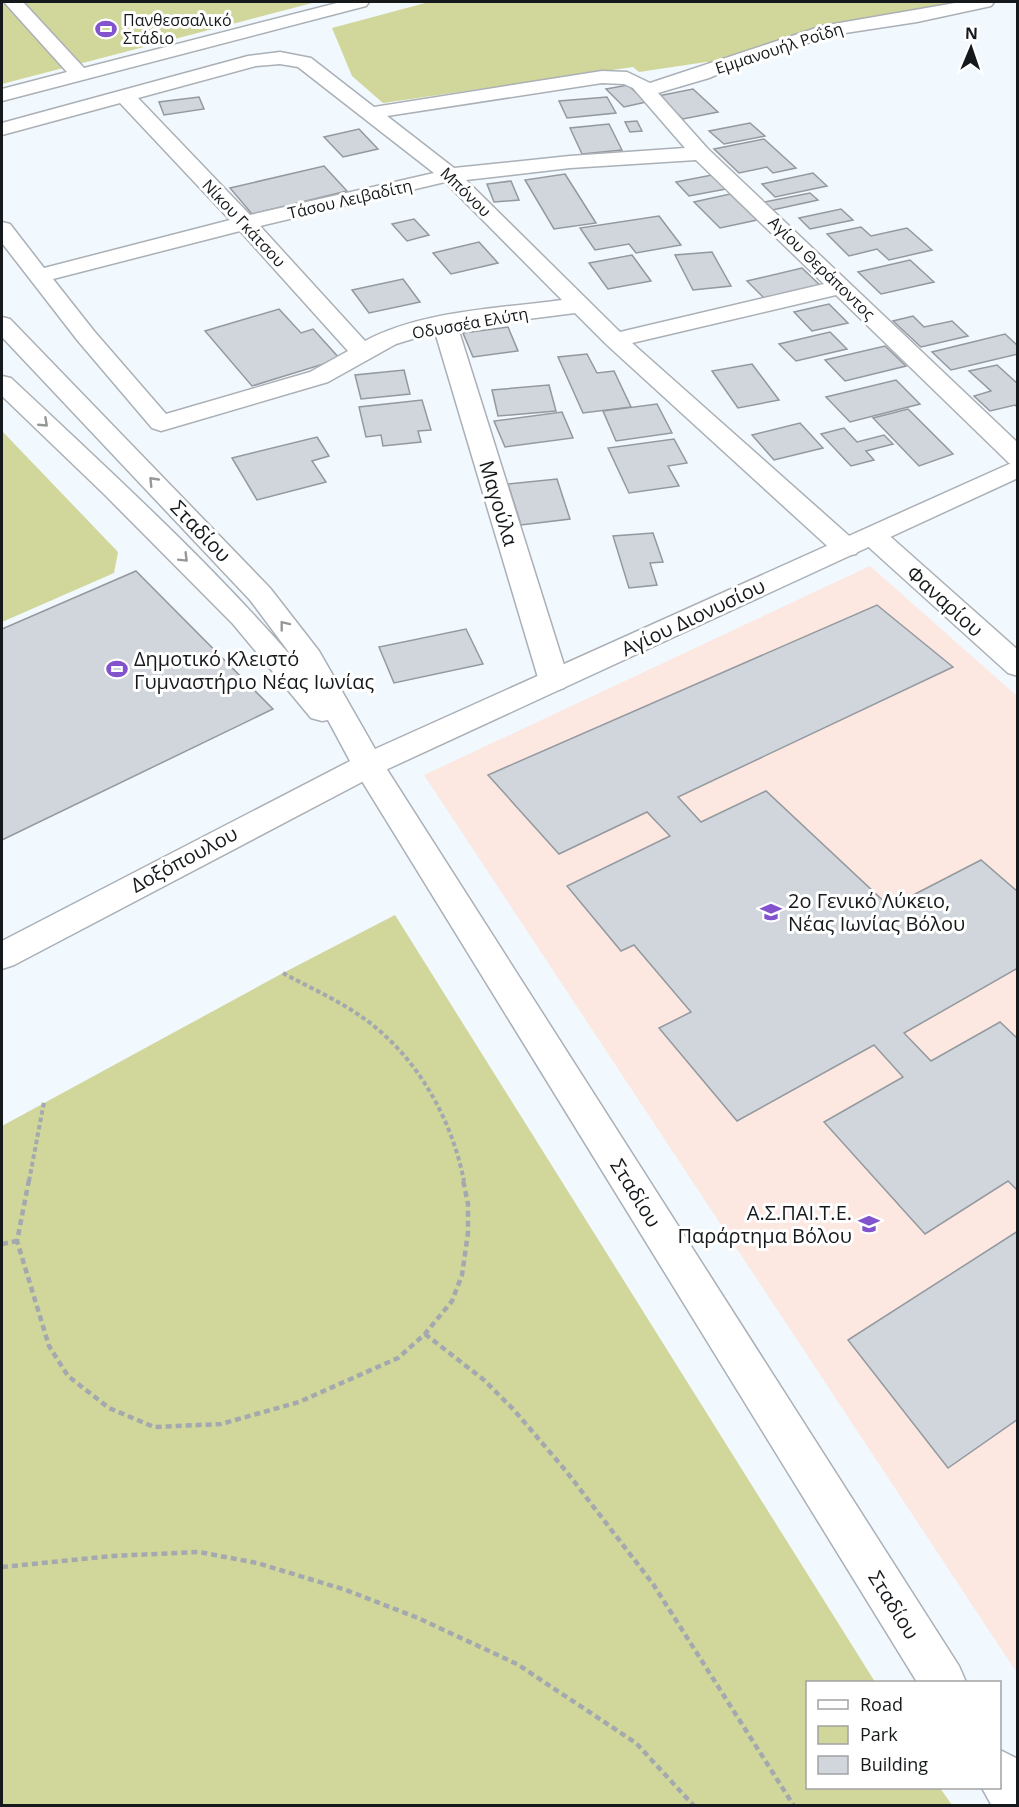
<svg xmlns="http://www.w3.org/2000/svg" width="1019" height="1807" viewBox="0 0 1019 1807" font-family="'Open Sans',sans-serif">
  <rect width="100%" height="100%" fill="#f1f8fe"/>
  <polygon fill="#fce8e1" points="870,566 1017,696 1017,1673 424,775"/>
  <g fill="#d1d69b">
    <polygon points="2,2 316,2 2,84"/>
    <polygon points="429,2 982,2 907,15 718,62 706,62 639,72 633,67 383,103 352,76 332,28"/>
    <polygon points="2,431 118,552 114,573 2,622"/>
    <polygon points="395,915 875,1682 808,1682 808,1788 940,1788 952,1805 2,1805 2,1126 283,973"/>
  </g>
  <g fill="#d0d6dc" stroke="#94999f" stroke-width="1.5">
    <polygon points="628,85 646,102 624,107 606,89"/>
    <polygon points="693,89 718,112 683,119 658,96"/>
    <polygon points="199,97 204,109 164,115 159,102"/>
    <polygon points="607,97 616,113 567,118 559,101"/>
    <polygon points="637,121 642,131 630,132 625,122"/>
    <polygon points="750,123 765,136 724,144 709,131"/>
    <polygon points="609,124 622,150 582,154 570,128"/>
    <polygon points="359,129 378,149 343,157 324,137"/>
    <polygon points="764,139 796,168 773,173 767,167 739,173 714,149"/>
    <polygon points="324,166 347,191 252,214 230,188"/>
    <polygon points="813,173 827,186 775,197 762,184"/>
    <polygon points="565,174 596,223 554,229 525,180"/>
    <polygon points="712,175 726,189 689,196 676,182"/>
    <polygon points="511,181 519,200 494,202 487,184"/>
    <polygon points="810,193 818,200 768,211 760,203"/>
    <polygon points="730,194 757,220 720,228 694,202"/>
    <polygon points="841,209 853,220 810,229 799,218"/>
    <polygon points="659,216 681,245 636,253 629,244 595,250 580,228"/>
    <polygon points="414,219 429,235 407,241 392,224"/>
    <polygon points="861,227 871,236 907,228 932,250 889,260 877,249 849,256 827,234"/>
    <polygon points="479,242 498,263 451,274 433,253"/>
    <polygon points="712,252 731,286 693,290 675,255"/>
    <polygon points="632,255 651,281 608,289 589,263"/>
    <polygon points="910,260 934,282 881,294 858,272"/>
    <polygon points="802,268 822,287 766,300 747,281"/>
    <polygon points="403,279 420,302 369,313 352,290"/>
    <polygon points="829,304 848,323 812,331 794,312"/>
    <polygon points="279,309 301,333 313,329 340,359 252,386 205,331"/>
    <polygon points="913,316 924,327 952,321 968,336 921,347 893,321"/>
    <polygon points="508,327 518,351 473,357 463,333"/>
    <polygon points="830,332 847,349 796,361 779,344"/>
    <polygon points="1005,334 1018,346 1018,354 951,370 932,352"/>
    <polygon points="885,346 906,366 845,381 825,360"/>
    <polygon points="587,354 597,373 614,371 631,407 583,413 558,357"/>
    <polygon points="752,364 779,400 738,408 712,371"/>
    <polygon points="997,365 1018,384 1018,408 1015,405 990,411 974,396 991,391 969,371"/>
    <polygon points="404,370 410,394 361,399 355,375"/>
    <polygon points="896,380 920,404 850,422 826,397"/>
    <polygon points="549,385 556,411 498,416 492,390"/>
    <polygon points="422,400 431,430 418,431 421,442 383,446 381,435 366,437 359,407"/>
    <polygon points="657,404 672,433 616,441 603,411"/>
    <polygon points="908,409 953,454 919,466 873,418"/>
    <polygon points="562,412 573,438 505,447 494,421"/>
    <polygon points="800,423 823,448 774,460 752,435"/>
    <polygon points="844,428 857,442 884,435 893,444 866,451 874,460 851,466 821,434"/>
    <polygon points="317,437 329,456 312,461 326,482 257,500 232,458"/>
    <polygon points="674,439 687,463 668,466 679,486 629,493 608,448"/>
    <polygon points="557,479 570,519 521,525 508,484"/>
    <polygon points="653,533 663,562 650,563 657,585 629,588 613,536"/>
    <polygon points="136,571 273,709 2,840 2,629"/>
    <polygon points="877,605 953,667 678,797 701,822 766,791 890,907 981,860 1018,892 1018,968 904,1033 931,1061 1000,1022 1018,1039 1018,1191 1008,1181 925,1234 824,1122 903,1077 874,1045 737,1121 659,1028 691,1012 634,945 621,951 567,886 670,836 647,812 559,854 488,775"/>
    <polygon points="466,629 483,664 394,683 379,647"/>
    <polygon points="1018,1231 1018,1419 948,1468 848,1340"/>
  </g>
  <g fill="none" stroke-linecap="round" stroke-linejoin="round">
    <defs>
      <g id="minor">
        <polygon points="4,2 23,2 84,68 341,2 369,2 366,6 2,101 2,89 67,72"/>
        <path d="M961,2H994L991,6L917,22L832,35L735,67L709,78L658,93L708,149L1018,443V466L1009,463L836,295L632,343L856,542L860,548L856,554L846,556L836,554L607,345L575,313L458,328L569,681L564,688L554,691L544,688L539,681L435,332L396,344L328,382L161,431L152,428L78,341L2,243V222L10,224L44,268L230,220L120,103L2,135V123L248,56L280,52L311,58L374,107L602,71L627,72L650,83L822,26ZM280,64L298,67L434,173L250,215L138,98L256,66ZM602,83L624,84L633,88L685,148L570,156L454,168L387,116ZM696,160L824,284L620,332L466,180L570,168ZM445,182L562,300C498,309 424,310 365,341L260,226ZM240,231L348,351L310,372L166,414L94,331L53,279Z"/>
        <polygon points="873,528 883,530 1018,650 1018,676 1008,673 863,542 860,536 863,530"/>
        <polygon points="368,754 379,757 959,1666 966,1682 917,1682 357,773 353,765 357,757"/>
        <polygon points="1000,1750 1018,1759 1018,1806 992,1806 982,1788 1000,1788"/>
      </g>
      <path id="major" d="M2,317L10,319L270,588L319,651L375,749L1018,460V478L379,773L14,965L2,969V941L350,761L328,720L322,721L311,718L233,624L105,495L2,396V376L11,378C109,470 209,561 297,663L250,600L2,337Z"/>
    </defs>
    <use href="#minor" stroke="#aab0b6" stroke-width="3"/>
    <use href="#major" stroke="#aab0b6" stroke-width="3"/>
    <g stroke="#a3a9ae" stroke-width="4" stroke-dasharray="4.5 3" stroke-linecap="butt">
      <path d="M283,973C308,987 336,999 359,1015C415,1053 451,1116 464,1181"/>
      <polyline points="29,1181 44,1102"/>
    </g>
    <g stroke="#a3a9ae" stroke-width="4.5" stroke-dasharray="6 4" stroke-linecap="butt">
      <polyline points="29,1180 17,1241 49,1346 68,1376 109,1408 154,1427 221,1424 299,1402 398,1358 425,1334 452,1301 462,1275 468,1233 468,1204 463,1180"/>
      <polyline points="2,1244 17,1241"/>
      <polyline points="425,1334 484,1380 514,1410 566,1471 653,1584 794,1806"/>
      <polyline points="2,1567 112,1556 199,1552 257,1563 346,1590 418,1618 517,1664 636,1743 694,1806"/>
    </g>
    <use href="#minor" fill="#fff" fill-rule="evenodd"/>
    <use href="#major" fill="#fff" fill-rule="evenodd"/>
  </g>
  <defs><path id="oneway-chevron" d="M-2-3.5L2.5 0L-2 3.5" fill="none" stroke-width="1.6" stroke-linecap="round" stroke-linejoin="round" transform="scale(1.5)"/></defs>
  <g stroke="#969898">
    <use href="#oneway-chevron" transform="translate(44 423) rotate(43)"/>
    <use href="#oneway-chevron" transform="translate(153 481) rotate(-134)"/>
    <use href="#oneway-chevron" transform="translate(184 558) rotate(45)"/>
    <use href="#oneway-chevron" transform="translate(284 625) rotate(-128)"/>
  </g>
  <defs>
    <symbol id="stadium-bare" viewBox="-9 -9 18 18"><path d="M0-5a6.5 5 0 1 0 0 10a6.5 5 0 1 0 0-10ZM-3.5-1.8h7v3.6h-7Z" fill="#8253cc" stroke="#fff" stroke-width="2.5" paint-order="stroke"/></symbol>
    <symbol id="school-bare" viewBox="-9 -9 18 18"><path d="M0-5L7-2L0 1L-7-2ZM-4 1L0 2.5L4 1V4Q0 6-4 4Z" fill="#8253cc" stroke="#fff" stroke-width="2.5" paint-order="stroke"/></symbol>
  </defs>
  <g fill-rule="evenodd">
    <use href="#stadium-bare" x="91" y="14" width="30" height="30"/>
    <use href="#stadium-bare" x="102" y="654" width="30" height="30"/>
    <use href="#school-bare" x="756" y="897" width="30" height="30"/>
    <use href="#school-bare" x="854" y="1209" width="30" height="30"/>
  </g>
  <g text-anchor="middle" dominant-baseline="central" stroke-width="6" stroke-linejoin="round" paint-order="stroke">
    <g font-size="16" fill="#16191b" stroke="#fff" text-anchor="start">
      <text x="123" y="20">Πανθεσσαλικό<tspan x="123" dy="18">Στάδιο</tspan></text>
    </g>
    <g font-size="16" fill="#16191b" stroke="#fff">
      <text transform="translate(779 48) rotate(-18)">Εμμανουήλ Ροΐδη</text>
      <text transform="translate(466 192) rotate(44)">Μπόνου</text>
      <text transform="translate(350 199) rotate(-13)">Τάσου Λειβαδίτη</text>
      <text transform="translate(244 223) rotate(47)">Νίκου Γκάτσου</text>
      <text transform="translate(822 268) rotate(44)">Αγίου Θεράποντος</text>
      <text transform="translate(470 323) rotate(-10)">Οδυσσέα Ελύτη</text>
    </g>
    <g font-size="20" fill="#16191b" stroke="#fff">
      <text transform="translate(499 503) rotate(73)">Μαγούλα</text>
      <text transform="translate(201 531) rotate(46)">Σταδίου</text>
      <text transform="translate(945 601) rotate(42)">Φαναρίου</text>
      <text transform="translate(693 617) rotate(-25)">Αγίου Διονυσίου</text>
      <text transform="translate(184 859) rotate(-28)">Δοξόπουλου</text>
      <text transform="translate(636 1193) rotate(58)">Σταδίου</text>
      <text transform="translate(894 1605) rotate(58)">Σταδίου</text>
    </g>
    <g font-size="20" fill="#16191b" stroke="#fff" text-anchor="start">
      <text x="134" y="658">Δημοτικό Κλειστό<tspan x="134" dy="23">Γυμναστήριο Νέας Ιωνίας</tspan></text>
      <text x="788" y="900">2ο Γενικό Λύκειο,<tspan x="788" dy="23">Νέας Ιωνίας Βόλου</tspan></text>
      <text x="852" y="1212" text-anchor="end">Α.Σ.ΠΑΙ.Τ.Ε.<tspan x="852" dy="23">Παράρτημα Βόλου</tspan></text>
    </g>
  </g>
  <rect width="1019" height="1807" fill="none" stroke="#16191b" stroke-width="6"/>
  <rect x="806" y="1681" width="195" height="108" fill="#ffffff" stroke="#a2a3a4" stroke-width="1.5"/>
  <rect x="818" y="1700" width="30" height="9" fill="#ffffff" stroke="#a2a3a4" stroke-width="1.5"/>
  <text x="860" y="1711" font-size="18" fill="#16191b">Road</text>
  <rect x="818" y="1726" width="30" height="18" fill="#d1d69b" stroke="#a2a3a4" stroke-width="1.5"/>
  <text x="860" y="1741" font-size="18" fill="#16191b">Park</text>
  <rect x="818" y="1756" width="30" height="18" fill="#d0d6dc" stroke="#a2a3a4" stroke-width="1.5"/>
  <text x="860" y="1771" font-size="18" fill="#16191b">Building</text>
  <g transform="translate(971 48) rotate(2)" stroke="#ffffff" stroke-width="4.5" paint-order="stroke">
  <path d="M0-4.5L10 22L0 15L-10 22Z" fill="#16191b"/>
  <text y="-9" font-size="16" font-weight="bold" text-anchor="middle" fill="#16191b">N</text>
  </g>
</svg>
